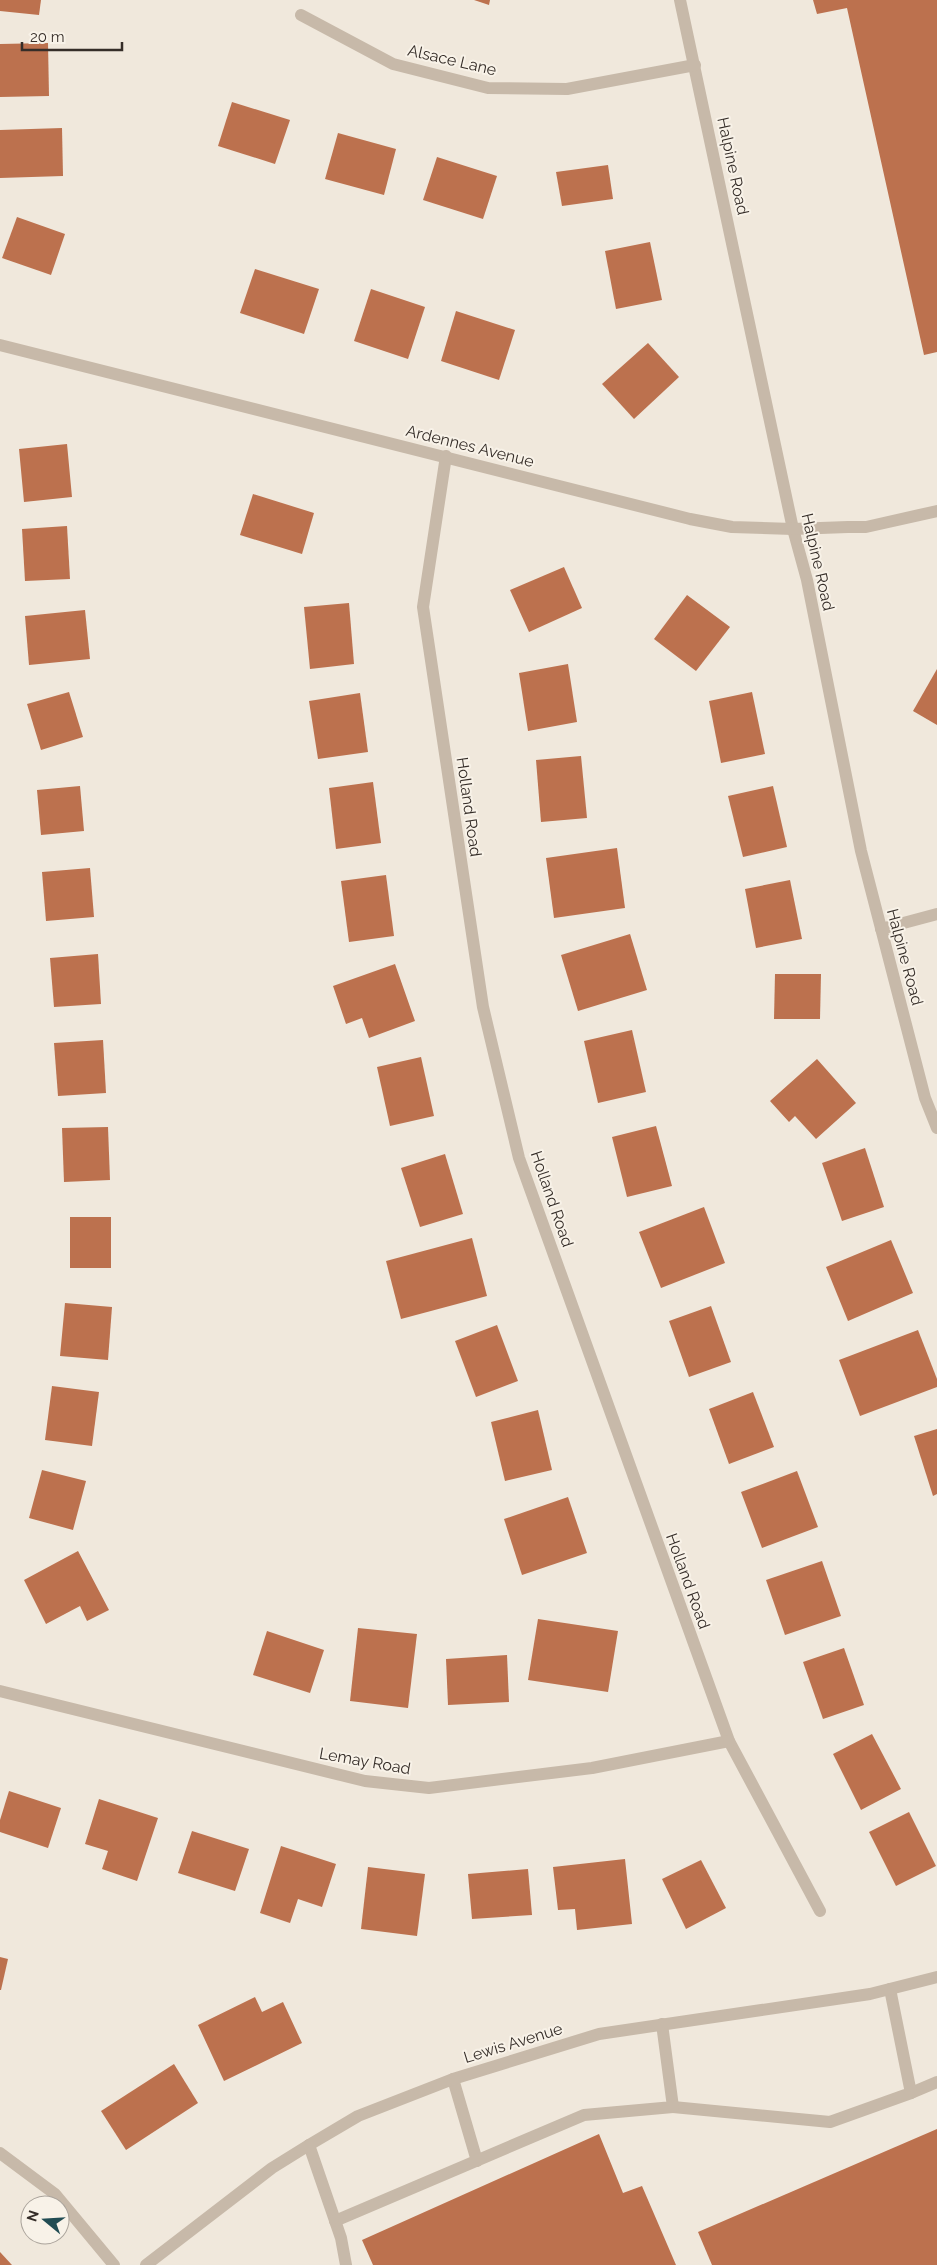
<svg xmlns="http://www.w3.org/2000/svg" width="937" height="2265" viewBox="0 0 937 2265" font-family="Raleway,sans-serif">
  <rect width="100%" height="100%" fill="#f0e8dc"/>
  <g fill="#bc714e">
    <polygon points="0,0 41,0 39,15 0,11"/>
    <polygon points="474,0 490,0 489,5"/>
    <polygon points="813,0 937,0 937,352 924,355 847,8 817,14"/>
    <polygon points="48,43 49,96 0,97 0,44"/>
    <polygon points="232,102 290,120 275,164 218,146"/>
    <polygon points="62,128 63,176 0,178 0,130"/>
    <polygon points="338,133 396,149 384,195 325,179"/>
    <polygon points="437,157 497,176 483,219 423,200"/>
    <polygon points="608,165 613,199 562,206 556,172"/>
    <polygon points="17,217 65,234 51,275 2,258"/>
    <polygon points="650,242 662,300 616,309 605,251"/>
    <polygon points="255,269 319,289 304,334 240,313"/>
    <polygon points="371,289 425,307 408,359 354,341"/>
    <polygon points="456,311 515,330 499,380 441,361"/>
    <polygon points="648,343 679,377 634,419 602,384"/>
    <polygon points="67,444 72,497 24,502 19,449"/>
    <polygon points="253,494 314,513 302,554 240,535"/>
    <polygon points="67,526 70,579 25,581 22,529"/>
    <polygon points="564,567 582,608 529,632 510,590"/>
    <polygon points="687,595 730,627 696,671 654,639"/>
    <polygon points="349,603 354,664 310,669 304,607"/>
    <polygon points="85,610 90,659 29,665 25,616"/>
    <polygon points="568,664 577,722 528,731 519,673"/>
    <polygon points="937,669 937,725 913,711"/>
    <polygon points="69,692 83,737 41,750 27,704"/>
    <polygon points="752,692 765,754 721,763 709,701"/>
    <polygon points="360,693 368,752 318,759 309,701"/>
    <polygon points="581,756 587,818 541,822 536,760"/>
    <polygon points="373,782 381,843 336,849 329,788"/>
    <polygon points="80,786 84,831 41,835 37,790"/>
    <polygon points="773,786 787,847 743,857 728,796"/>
    <polygon points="617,848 625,908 554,918 546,858"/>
    <polygon points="90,868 94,917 46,921 42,872"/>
    <polygon points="386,875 394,936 349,942 341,881"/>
    <polygon points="790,880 802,939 756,948 745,889"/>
    <polygon points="630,934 647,990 578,1011 561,955"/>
    <polygon points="98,954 101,1004 54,1007 50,958"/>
    <polygon points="395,964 415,1021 369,1038 362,1018 346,1024 333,986"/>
    <polygon points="775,974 821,974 820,1019 774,1019"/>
    <polygon points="632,1030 646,1092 598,1103 584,1041"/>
    <polygon points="103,1040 106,1093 58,1096 54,1043"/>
    <polygon points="421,1057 434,1116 390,1126 377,1067"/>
    <polygon points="817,1059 856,1103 816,1139 795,1116 789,1122 770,1101"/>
    <polygon points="656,1126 672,1186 627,1197 612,1137"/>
    <polygon points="108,1127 110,1180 64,1182 62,1128"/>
    <polygon points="865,1148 884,1207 842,1221 822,1163"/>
    <polygon points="445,1154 463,1214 420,1227 401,1168"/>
    <polygon points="704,1207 725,1263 661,1288 639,1232"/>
    <rect x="70" y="1217" width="41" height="51"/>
    <polygon points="472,1238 487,1296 401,1319 386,1261"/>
    <polygon points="891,1240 913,1293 848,1321 826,1267"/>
    <polygon points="65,1303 112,1307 108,1360 60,1356"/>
    <polygon points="711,1306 731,1362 689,1377 669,1321"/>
    <polygon points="497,1325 518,1381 476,1397 455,1341"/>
    <polygon points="918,1330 937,1379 937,1387 860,1416 839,1360"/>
    <polygon points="52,1386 99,1392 92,1446 45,1440"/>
    <polygon points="753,1392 774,1447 729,1464 709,1409"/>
    <polygon points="538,1410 552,1470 505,1481 491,1422"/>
    <polygon points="937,1429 937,1494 933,1496 914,1436"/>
    <polygon points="42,1470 86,1481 73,1530 29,1518"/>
    <polygon points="797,1471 818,1527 762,1548 741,1492"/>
    <polygon points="568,1497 587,1553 522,1575 504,1519"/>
    <polygon points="78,1551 109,1610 87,1621 80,1606 46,1624 24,1580"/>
    <polygon points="822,1561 841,1616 785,1635 766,1580"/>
    <polygon points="538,1619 618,1631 608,1692 528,1680"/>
    <polygon points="358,1628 417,1634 408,1708 350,1701"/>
    <polygon points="267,1631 324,1650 310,1693 253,1675"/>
    <polygon points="844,1648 864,1705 823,1719 803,1662"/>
    <polygon points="507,1655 509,1702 448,1705 446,1659"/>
    <polygon points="872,1734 901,1789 861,1810 833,1754"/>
    <polygon points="9,1791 61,1808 48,1848 0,1832 0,1820"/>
    <polygon points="99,1799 158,1818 137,1881 102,1869 108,1851 85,1844"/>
    <polygon points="909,1812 936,1866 896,1886 869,1832"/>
    <polygon points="192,1831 249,1849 235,1891 178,1873"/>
    <polygon points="281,1846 336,1864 322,1907 298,1899 290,1923 260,1913"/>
    <polygon points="625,1859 632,1924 577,1930 575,1909 558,1910 553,1867"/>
    <polygon points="701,1860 726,1908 686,1929 662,1879"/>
    <polygon points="368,1867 425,1874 417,1936 361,1929"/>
    <polygon points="528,1869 532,1915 472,1919 468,1874"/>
    <polygon points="0,1957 8,1959 1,1990 0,1990"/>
    <polygon points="255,1997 262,2012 283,2002 302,2043 224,2081 198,2025"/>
    <polygon points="174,2064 198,2103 126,2150 101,2111"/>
    <polygon points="937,2129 937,2265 712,2265 698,2232"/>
    <polygon points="599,2134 623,2193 642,2186 676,2265 373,2265 362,2240"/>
    <polygon points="0,2252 12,2265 0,2265"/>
  </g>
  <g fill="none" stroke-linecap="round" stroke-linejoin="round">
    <g stroke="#c7b9a9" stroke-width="12">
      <polyline points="680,0 793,529 807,580 861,851 925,1098 937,1128"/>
      <polyline points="301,15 393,64 488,88 567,89 695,65"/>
      <polyline points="0,345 690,519 732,527 793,529 848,527 866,527 937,511"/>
      <polyline points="446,456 423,607 483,1007 519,1158 729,1741 820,1911"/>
      <polyline points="881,929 937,914"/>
      <polyline points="0,1691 365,1781 429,1788 592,1768 729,1741"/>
      <polyline points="453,2079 477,2161"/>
      <polyline points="911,2093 937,2082"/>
      <polyline points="673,2107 830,2122 911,2093 890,1989"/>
      <polyline points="309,2145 341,2238 346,2265"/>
      <polyline points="0,2153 55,2194 114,2265"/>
      <polyline points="335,2221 584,2115 673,2107 662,2024"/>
      <polyline points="146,2265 272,2168 309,2145 358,2116 453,2079 599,2034 870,1994 937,1977"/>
    </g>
  </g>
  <g text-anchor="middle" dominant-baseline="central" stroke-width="4" stroke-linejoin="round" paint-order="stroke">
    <g font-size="16" fill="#352d28" stroke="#f8f2e8">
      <text transform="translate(452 60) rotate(13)">Alsace Lane</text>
      <text transform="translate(733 166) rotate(78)">Halpine Road</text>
      <text transform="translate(470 446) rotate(14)">Ardennes Avenue</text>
      <text transform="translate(818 562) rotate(77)">Halpine Road</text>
      <text transform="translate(469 807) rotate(82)">Holland Road</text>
      <text transform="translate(905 957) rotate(75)">Halpine Road</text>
      <text transform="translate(552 1199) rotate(71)">Holland Road</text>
      <text transform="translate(688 1581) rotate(70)">Holland Road</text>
      <text transform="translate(365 1761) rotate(10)">Lemay Road</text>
      <text transform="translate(513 2043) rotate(-17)">Lewis Avenue</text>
    </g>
  </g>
  <g transform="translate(45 2220) rotate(288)"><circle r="24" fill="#f8f2e8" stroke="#aaa39b"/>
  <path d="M0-4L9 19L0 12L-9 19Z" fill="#214c53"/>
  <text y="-8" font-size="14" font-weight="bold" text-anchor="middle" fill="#352d28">N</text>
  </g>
  <path d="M22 42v8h100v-8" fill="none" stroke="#352d28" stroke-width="2.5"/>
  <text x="30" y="42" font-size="15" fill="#352d28" stroke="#f8f2e8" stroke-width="4" paint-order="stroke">20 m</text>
</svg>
